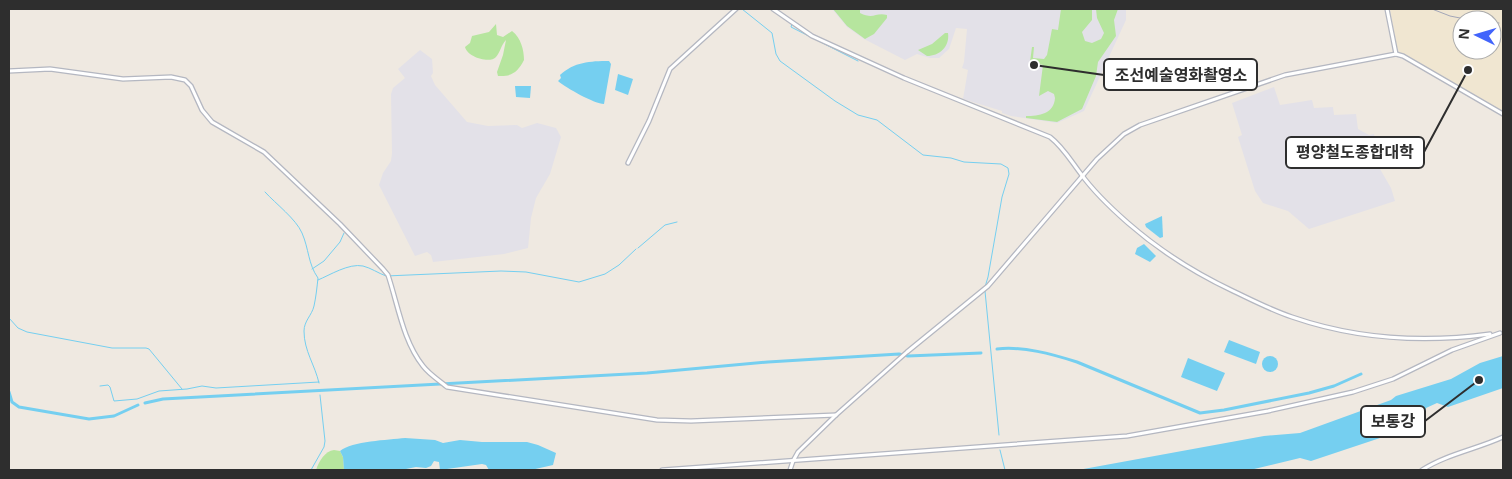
<svg xmlns="http://www.w3.org/2000/svg" width="1512" height="479" viewBox="0 0 1512 479" font-family="'Noto Sans','Noto Sans KR',sans-serif">
  <rect width="100%" height="100%" fill="#efe9e1"/>
  <g fill="#e3e1e8">
    <polygon points="832,9 1126,9 1126,20 1084,111 1057,123 1011,116 1002,113 1002,111 963,99 968,70 962,68 964,62 967,29 956,28 949,49 939,58 930,58 917,54 905,60 864,39 847,27"/>
    <polygon points="420,50 432,59 433,73 431,76 435,85 467,122 488,126 517,125 522,128 537,123 556,128 561,137 550,174 536,198 531,218 528,248 504,254 433,262 431,255 427,252 415,256 379,185 383,173 391,161 392,153 391,94 393,88 405,78 398,69"/>
    <polygon points="1274,87 1280,105 1312,100 1314,108 1333,107 1334,115 1356,114 1358,129 1369,135 1374,134 1380,169 1391,188 1395,201 1309,229 1288,211 1263,203 1255,191 1238,137 1242,135 1232,103"/>
  </g>
  <path fill="#f0e6d1" fill-rule="evenodd" d="M1390,9H1503V111L1399,52L1397,47ZM1462,20H1492V50H1462Z"/>
  <g fill="#b6e59e">
    <path d="M833,9H860V13C874,20 875,12 887,15V18L874,34L865,39L847,26Z"/>
    <path d="M1061,9H1092V20L1082,32L1085,41L1092,43L1101,39L1104,33L1097,18L1096,9H1118L1114,20L1116,36L1098,62L1096,76L1082,109L1057,122L1026,118V116C1039,116 1054,114 1055,98L1054,94L1048,91L1039,96L1043,65L1030,62L1032,47H1034L1033,58L1044,59L1047,55L1052,29L1058,30Z"/>
    <path d="M496,24L497,35L503,37L512,31C521,38 524,50 524,60C518,72 511,77 498,76L497,72L503,55L506,40C501,45 500,53 496,57C490,64 467,57 465,47L470,43L472,36L489,32Z"/>
    <path d="M945,33H948C950,47 939,56 927,56L918,50L932,44Z"/>
    <path d="M334,450L340,451L343,457L344,470H316C319,461 325,451 334,450Z"/>
  </g>
  <g fill="#75cff0">
    <path d="M609,61L611,64L604,104C595,104 566,88 558,81L561,78L560,75C574,62 590,61 609,61Z"/>
    <polygon points="618,74 633,79 628,95 615,90"/>
    <polygon points="515,86 531,86 530,98 516,97"/>
    <polygon points="1162,216 1163,237 1160,238 1146,227 1145,224"/>
    <polygon points="1144,244 1156,256 1150,262 1135,254 1137,248"/>
    <polygon points="1229,340 1260,352 1256,364 1224,352"/>
    <polygon points="1503,356 1503,388 1448,407 1437,403 1426,408 1425,419 1418,421 1404,430 1311,461 1300,458 1250,470 1078,470 1264,436 1300,433 1391,400 1396,396 1451,379 1480,363"/>
    <circle cx="1270" cy="364" r="8"/>
    <polygon points="1188,358 1225,373 1217,391 1181,377"/>
    <path d="M405,438L435,440L443,443L460,440L482,442H527L538,445L556,453L553,465L531,470H489L486,465L482,464L440,470L439,462L434,461L431,466L426,468L416,467L401,470H344L343,457L340,451C352,441 388,440 405,438Z"/>
  </g>
  <g fill="none" stroke-linecap="round" stroke-linejoin="round">
    <g stroke="#75cff0" stroke-width="1">
      <polyline points="742,9 772,33 776,54 780,61 835,101 858,115 877,120 923,155 951,158 964,162 1001,164 1008,168 1009,174 1002,197 988,277 985,287"/>
      <polyline points="776,9 793,21"/>
      <polyline points="792,24 791,27 858,61"/>
      <path d="M265,192C276,204 296,219 302,233C309,249 308,264 318,278C317,287 316,297 314,306C312,315 304,321 304,331C304,351 315,365 319,383"/>
      <polyline points="638,248 665,225 677,222"/>
      <polyline points="312,269 324,261 340,242 344,233"/>
      <path d="M318,280C330,275 349,263 363,266C371,268 378,273 386,276L501,271L526,272L579,282L605,274L619,265L636,249"/>
      <polyline points="985,291 999,435"/>
      <polyline points="9,318 18,328 27,332 112,348 146,348 149,349 182,389"/>
      <polyline points="100,386 108,385 110,387 114,401 137,399 159,391 187,389 202,386 216,388 319,382"/>
      <polyline points="1000,450 1005,470"/>
      <polyline points="311,470 324,447 325,441 320,395"/>
    </g>
    <g stroke="#75cff0" stroke-width="3">
      <path d="M997,349C1023,346 1052,354 1077,362L1200,413L1224,410L1309,393L1334,386L1361,374"/>
      <polyline points="9,392 12,402 19,407 89,419 114,416 138,405"/>
      <polyline points="145,403 163,399 647,373 768,362 899,354 908,356 981,353"/>
    </g>
    <defs>
      <g id="secondary">
        <path d="M773,9L812,36L904,78L1050,137C1063,147 1071,161 1081,174C1094,192 1112,209 1128,223C1160,251 1195,273 1233,291C1252,300 1271,310 1292,317C1356,339 1424,343 1490,334"/>
        <polyline points="1387,9 1396,54"/>
        <path d="M9,71L50,69L123,79L171,77L185,80L191,86L202,110L212,122L264,152L340,224L383,269L388,275C398,305 403,341 423,366C430,375 439,380 447,387L657,420L691,421L836,415"/>
        <polyline points="628,163 649,121 670,69 736,9"/>
        <polyline points="662,470 1127,436 1268,411 1353,392 1393,379 1452,350 1500,333"/>
        <polyline points="790,470 793,461 798,452 836,415 907,352 988,286 1097,159 1124,134 1140,125 1285,75 1396,54 1403,56 1503,114"/>
        <path d="M1422,470C1447,454 1477,449 1503,437"/>
      </g>
    </defs>
    <use href="#secondary" stroke="#b4b7c1" stroke-width="5.5"/>
    <use href="#secondary" stroke="#fff" stroke-width="3"/>
    <g stroke="#a3a6b8" stroke-width="1">
      <polyline points="1432,9 1450,16 1470,20"/>
      <polyline points="1492,22 1499,23"/>
    </g>
  </g>
  <path fill="none" stroke="#2e2e2e" stroke-width="2" d="M1034 65L1104 75M1468 70L1424 152M1479 380L1425 421"/>
  <g fill="#2e2e2e" stroke="#fff" stroke-width="2">
    <circle cx="1034" cy="65" r="5"/>
    <circle cx="1468" cy="70" r="5"/>
    <circle cx="1479" cy="380" r="5"/>
  </g>
  <g fill="#fff" stroke="#2e2e2e" stroke-width="2">
    <rect x="1104" y="59" width="153" height="31" rx="5"/>
    <rect x="1286" y="137" width="138" height="31" rx="5"/>
    <rect x="1361" y="406" width="64" height="31" rx="5"/>
  </g>
  <g font-size="16" text-anchor="middle" font-weight="bold" fill="#2e2e2e">
    <text x="1181" y="81">조선예술영화촬영소</text>
    <text x="1355" y="158">평양철도종합대학</text>
    <text x="1393" y="427">보통강</text>
  </g>
  <rect width="1512" height="479" fill="none" stroke="#2e2e2e" stroke-width="20"/>
  <g transform="translate(1477 35) rotate(275)"><circle r="24" fill="#ffffff" stroke="#ababab"/>
  <path d="M0-4L9 19L0 12L-9 19Z" fill="#4264fb"/>
  <text y="-8" font-size="14" font-weight="bold" text-anchor="middle" fill="#2e2e2e">N</text>
  </g>
</svg>
